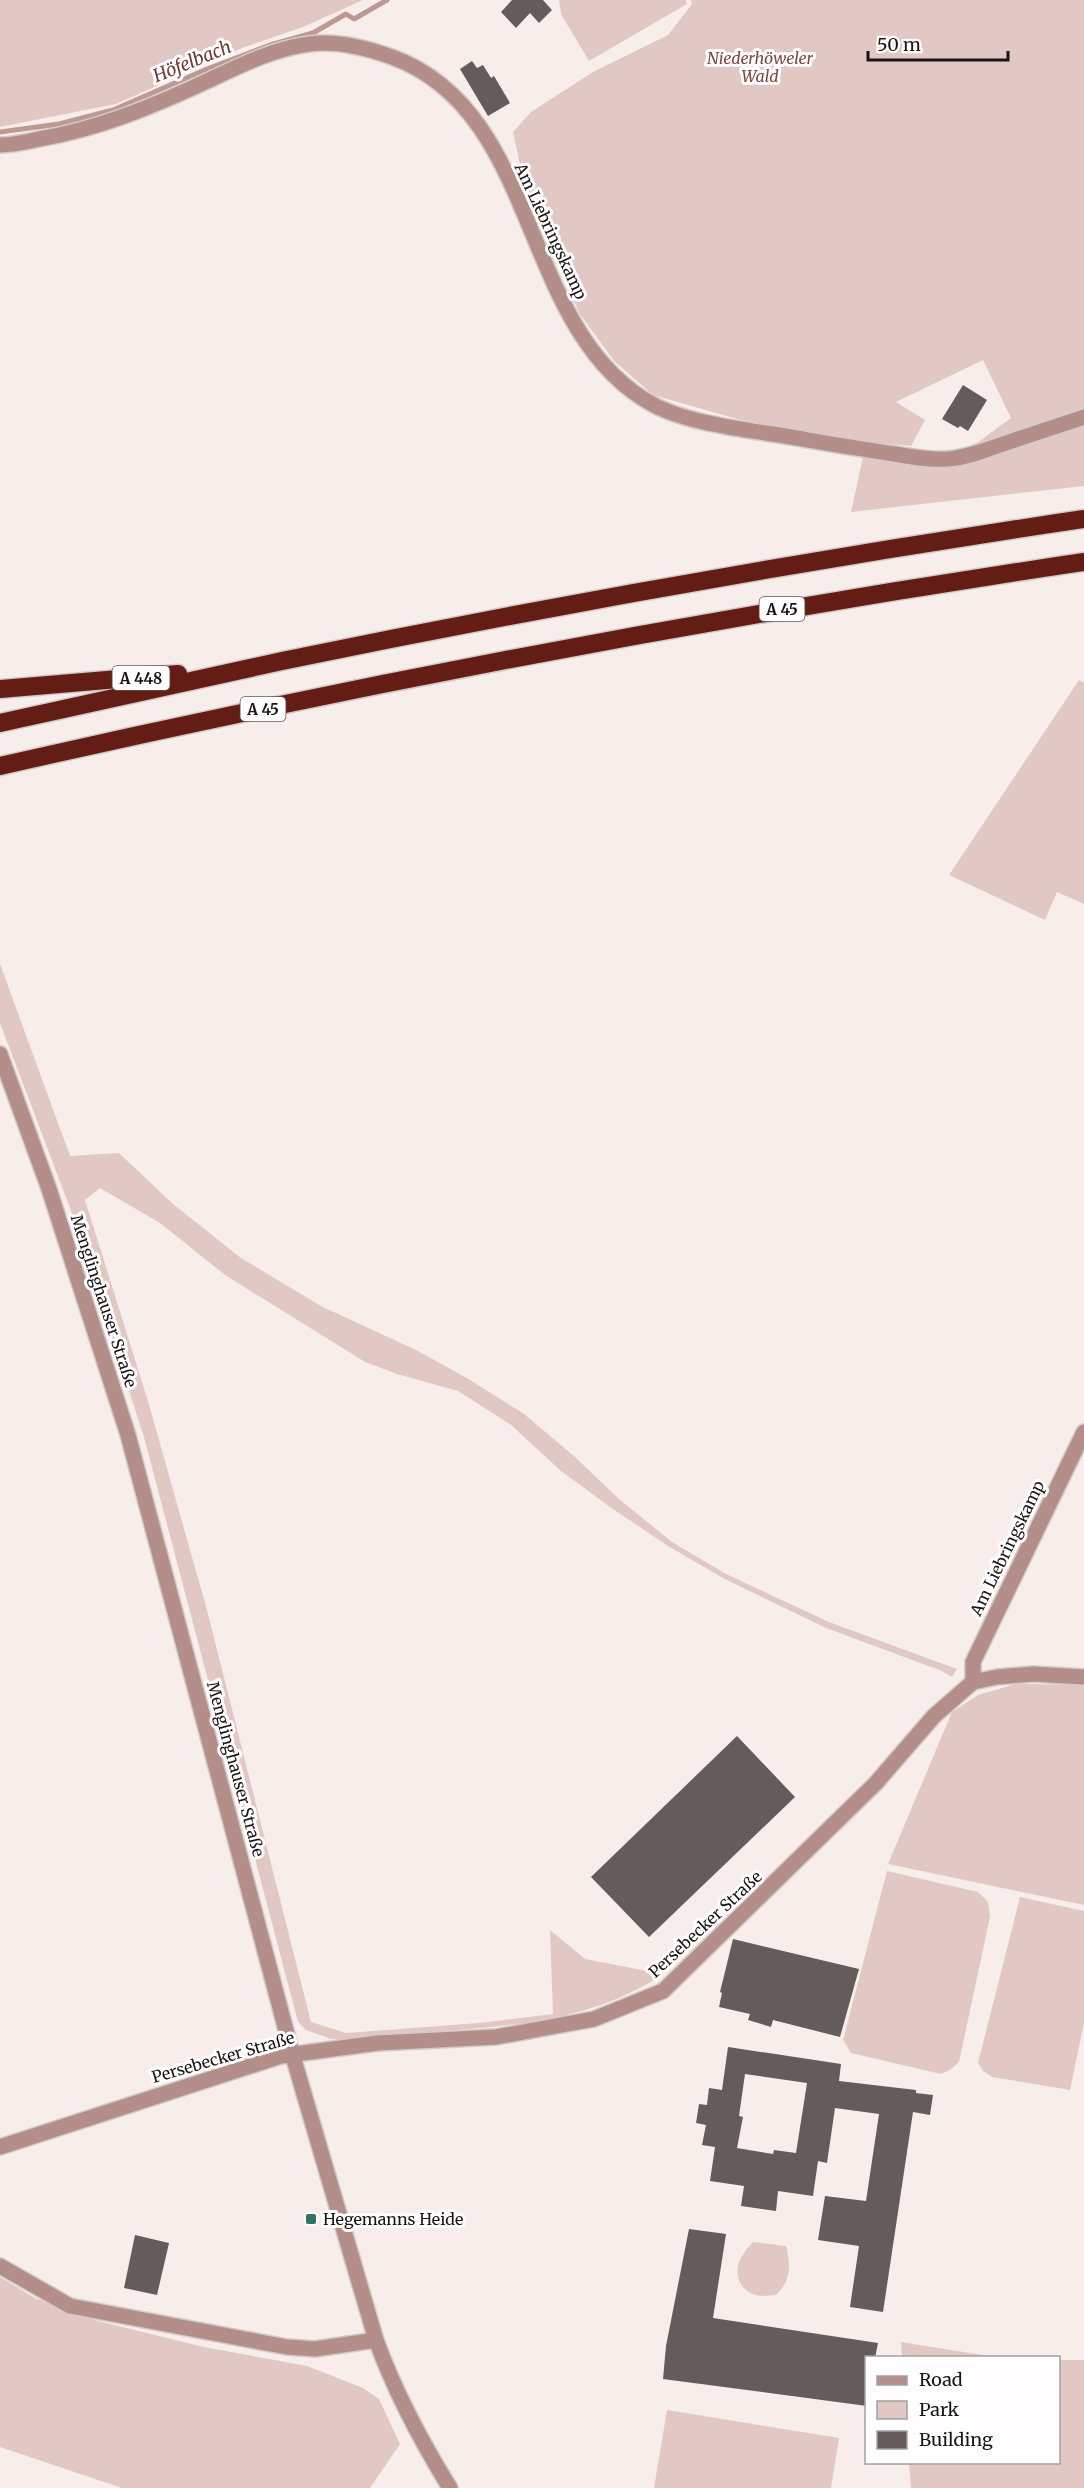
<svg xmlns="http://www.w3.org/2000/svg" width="1084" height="2488" viewBox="0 0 1084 2488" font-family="Merriweather,serif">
  <rect width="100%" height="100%" fill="#f7eeec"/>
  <g fill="#e1c8c4">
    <polygon points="0,0 363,0 303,27 242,48 116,104 0,127"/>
    <polygon points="559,0 686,0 687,4 589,61 561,14"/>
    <polygon points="691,0 1084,0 1084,486 851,512 863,457 947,465 1011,418 983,360 896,402 925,420 911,446 851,441 737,419 653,395 614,361 580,314 518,182 520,165 513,132 531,112 593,72 668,35 692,4"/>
    <polygon points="1079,680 1084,683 1084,904 1057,892 1045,920 949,875"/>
    <path d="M0,964L70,1156L119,1153L173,1204L241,1258L321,1306L416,1350L465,1377L523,1413L575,1457L619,1499L672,1542L726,1574L829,1622L957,1669L952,1677L942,1671L826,1628L723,1578L668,1546L610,1507L561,1471L511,1425L458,1391L397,1374L365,1362L225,1275L160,1223L100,1188L85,1200L148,1401L207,1610L311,2022L346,2033L479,2023L553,2014L550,1930L585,1959L652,1972L657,1978C589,2021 509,2026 432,2032C398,2035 365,2040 331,2039L306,2030L298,2022L144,1437L70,1208L0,1023Z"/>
    <polygon points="1016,1684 1084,1685 1084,1905 888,1864 952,1712 978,1695"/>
    <polygon points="887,1871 978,1892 988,1902 990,1917 959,2062 950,2070 941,2074 851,2053 843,2040"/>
    <polygon points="1020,1897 1084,1911 1084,2023 1070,2090 992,2077 983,2071 978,2063"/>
    <path d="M753,2242L786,2246C791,2265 791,2281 776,2295C770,2295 762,2297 756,2295C737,2290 732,2269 744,2253C746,2249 750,2246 753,2242Z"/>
    <polygon points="0,2277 35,2298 98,2321 204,2347 307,2366 363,2388 379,2399 400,2444 370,2488 122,2488 0,2447"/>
    <polygon points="901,2342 995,2357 902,2357"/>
    <polygon points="1059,2360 1084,2360 1084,2488 911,2488 909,2463 1058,2462"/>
    <polygon points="667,2410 839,2438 831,2488 654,2488"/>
  </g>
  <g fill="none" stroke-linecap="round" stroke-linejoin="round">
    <polyline stroke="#bd9993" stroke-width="5" points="0,132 59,124 113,110 207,69 270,45 313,33 346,14 354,19 387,0"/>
  </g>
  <g fill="#635c5a" fill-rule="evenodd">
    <polygon points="512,0 543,0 552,10 539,23 530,13 516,28 501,12"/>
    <polygon points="472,61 477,68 483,65 491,78 494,76 510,103 488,116 460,69"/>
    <polygon points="963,385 987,400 968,431 960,426 958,428 942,419"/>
    <polygon points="737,1736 795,1797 649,1937 591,1877"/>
    <polygon points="733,1939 859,1969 840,2037 773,2020 771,2027 748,2020 750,2014 719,2007 722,1993 720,1992"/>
    <path d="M728,2047L841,2064L839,2081L916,2090V2093L933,2095L930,2115L913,2112L883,2312L850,2307L859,2246L818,2240L825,2196L866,2201L879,2114L835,2108L827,2163L818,2161L813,2196L778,2191L776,2211L741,2206L744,2186L710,2181L715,2147L702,2145L706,2125L696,2123L699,2104L707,2105L709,2088L722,2090ZM745,2074L807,2083L796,2153L774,2150L773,2154L737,2148L743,2117L739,2116Z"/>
    <polygon points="689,2229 726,2234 713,2318 878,2343 875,2358 867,2358 867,2406 663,2379 666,2346"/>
    <polygon points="135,2235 169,2243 157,2295 124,2288"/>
  </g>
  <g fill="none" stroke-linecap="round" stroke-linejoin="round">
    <defs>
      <g id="minor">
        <path d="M0,145C13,145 26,142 39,139C98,129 151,107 205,82C239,66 272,49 309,44C336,40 367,48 392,57C543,112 518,330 652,404C688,424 750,430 791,437C826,443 860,449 895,454C912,457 929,460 947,459C966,458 985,450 1003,444C1030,435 1057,426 1084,417"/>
        <path d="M0,1054L49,1189L128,1435L292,2053L376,2340C395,2392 421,2441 450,2488"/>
        <polyline points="973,1682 973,1662 1084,1432"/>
        <polyline points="0,2147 281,2056 378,2043 496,2037 594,2019 663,1991 876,1783 934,1716 973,1682 997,1677 1033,1674 1084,1677"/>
        <polyline points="0,2266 70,2306 287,2347 315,2349 376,2340"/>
      </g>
      <g id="highway">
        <polyline points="0,689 178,674"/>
        <path d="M0,723C94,702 188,681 282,661C548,606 815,559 1084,519"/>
        <path d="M0,766C359,684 720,616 1084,562"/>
      </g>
    </defs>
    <use href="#minor" stroke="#d3cbca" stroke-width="18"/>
    <use href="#highway" stroke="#d3cbca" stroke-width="21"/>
    <use href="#minor" stroke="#b48e88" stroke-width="15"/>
    <use href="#highway" stroke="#641d15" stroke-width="18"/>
  </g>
  <rect fill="#307468" stroke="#fffdfd" stroke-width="2" x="305" y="2213" width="12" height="12" rx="3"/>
  <g text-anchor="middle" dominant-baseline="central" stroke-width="6" stroke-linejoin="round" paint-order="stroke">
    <g fill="#fffdfd" stroke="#5d5b5b" stroke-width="1.5">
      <rect x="759.5" y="597" width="45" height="24" rx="4.5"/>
      <rect x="112.5" y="666" width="57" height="24" rx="4.5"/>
      <rect x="240.5" y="697" width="45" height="24" rx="4.5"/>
    </g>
    <g font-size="15" font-weight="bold" fill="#181515">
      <text x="782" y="609">A 45</text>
      <text x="141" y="678">A 448</text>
      <text x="263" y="709">A 45</text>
    </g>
    <g font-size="16" font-style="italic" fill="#7c473f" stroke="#fffdfd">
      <text x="760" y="58">Niederhöweler<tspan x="760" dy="18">Wald</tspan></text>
    </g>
    <g font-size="16" fill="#181515" stroke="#fffdfd">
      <text transform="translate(551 231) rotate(65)">Am Liebringskamp</text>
      <text transform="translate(104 1301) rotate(72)">Menglinghauser Straße</text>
      <text transform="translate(1007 1548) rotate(-64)">Am Liebringskamp</text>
      <text transform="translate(236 1769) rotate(75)">Menglinghauser Straße</text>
      <text transform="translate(705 1924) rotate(-43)">Persebecker Straße</text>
      <text transform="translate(223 2057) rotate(-16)">Persebecker Straße</text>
    </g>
    <g font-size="16" fill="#181515" stroke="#fffdfd" text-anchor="start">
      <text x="323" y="2219">Hegemanns Heide</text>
    </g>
    <g font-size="18" font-style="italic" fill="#6e3b33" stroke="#fffdfd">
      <text transform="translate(192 61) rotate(-22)">Höfelbach</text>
    </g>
  </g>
  <rect x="865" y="2356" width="195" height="108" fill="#fffdfd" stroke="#a3a0a0" stroke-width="1.5"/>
  <rect x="877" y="2376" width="30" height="9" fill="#b48e88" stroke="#a3a0a0" stroke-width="1.5"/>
  <text x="919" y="2386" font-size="18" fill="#181515">Road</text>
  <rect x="877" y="2401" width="30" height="18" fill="#e1c8c4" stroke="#a3a0a0" stroke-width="1.5"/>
  <text x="919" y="2416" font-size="18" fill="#181515">Park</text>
  <rect x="877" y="2431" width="30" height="18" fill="#635c5a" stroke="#a3a0a0" stroke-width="1.5"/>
  <text x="919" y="2446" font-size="18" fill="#181515">Building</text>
  <path d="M868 51v9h140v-9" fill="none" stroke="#181515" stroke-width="3"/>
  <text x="877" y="51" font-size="18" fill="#181515" stroke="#fffdfd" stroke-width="4.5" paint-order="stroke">50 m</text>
</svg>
